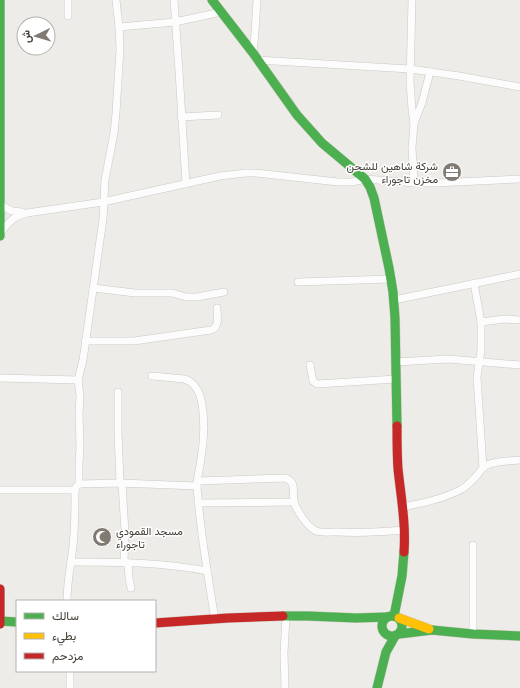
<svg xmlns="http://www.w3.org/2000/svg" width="520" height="688" viewBox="0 0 520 688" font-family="Helvetica,Vazirmatn,sans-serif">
  <rect width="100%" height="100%" fill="#eeece8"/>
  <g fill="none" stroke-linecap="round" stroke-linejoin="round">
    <defs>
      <g id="street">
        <polyline points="68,0 68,16"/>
        <polyline points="174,0 179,71 186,184"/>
        <polyline points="412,0 410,82 412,109 414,124 412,148 414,183"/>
        <polyline points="119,27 175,22 221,12"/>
        <polyline points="253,53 255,32 257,0"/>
        <polyline points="257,60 410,69 459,76 520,87"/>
        <polyline points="181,117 218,115"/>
        <polyline points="414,123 422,103 430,72"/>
        <polyline points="0,205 12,211 22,212"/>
        <path d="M1,232C10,221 12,217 27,213L103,202L220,176L246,173H256L338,182H352L365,179L414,183H435L520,179"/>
        <polyline points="298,282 391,279"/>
        <polyline points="474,283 481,322 481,350 477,377 483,468"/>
        <polyline points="93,288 135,293 172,293 186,297 197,297 224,292"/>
        <polyline points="394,300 520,274"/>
        <polyline points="481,322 504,319 520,320"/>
        <path d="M85,341H134L211,330C220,327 217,317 217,308"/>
        <polyline points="396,362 448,359 520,365"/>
        <polyline points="310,365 313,381 317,384 396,379"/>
        <path d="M152,376L184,379C196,382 200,393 202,404C205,423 204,441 201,459C200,468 197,477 197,486C198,502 200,518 202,535C206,563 210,591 215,619"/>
        <polyline points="0,378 78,380"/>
        <polyline points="118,392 118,433 120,483"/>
        <path d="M198,481L286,478C297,483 292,492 294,502C296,509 308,528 316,531C322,533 330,532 337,532C359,533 382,532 404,530"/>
        <polyline points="122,483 125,532 124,563"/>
        <polyline points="79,484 120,483 197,486"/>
        <polyline points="0,490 75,490"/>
        <polyline points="198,503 294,502"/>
        <path d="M403,507C423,503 443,499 462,489C468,485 473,480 478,474C480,472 481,469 484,467C491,461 510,461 520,460"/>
        <polyline points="473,545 473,634"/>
        <path d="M71,562C116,562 162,562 207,571"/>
        <polyline points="128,563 129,578 131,588"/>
        <path d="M67,601C67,582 71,564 73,546C75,527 75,509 75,490L76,487L79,484V463L80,447L79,414L80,396L78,380L83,360L103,219L105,180L114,133L116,113L120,49L119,27L116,0"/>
        <polyline points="70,671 70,688"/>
        <polyline points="285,688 284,653 286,616"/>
      </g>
      <g id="fast">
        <polyline points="0,0 0,236"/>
        <polyline points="212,0 253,53 297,115 322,143 365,179 370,187 374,198 389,268 393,292 395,318 397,426"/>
        <circle cx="392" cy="626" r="10"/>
        <polyline points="283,616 308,616 356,618 387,617"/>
        <polyline points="394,616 402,576 404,552"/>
        <polyline points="0,621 17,622"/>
        <polyline points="399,634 432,630 473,634 520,636"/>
        <polyline points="377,688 386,652 395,636"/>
      </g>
      <polyline id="slow" points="399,618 429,629"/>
      <g id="jam">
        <path d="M397,426C397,440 397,455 398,469C401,497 406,524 404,552"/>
        <polyline points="0,589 0,624"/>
        <polyline points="155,623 228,618 283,616"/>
      </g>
    </defs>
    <use href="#street" stroke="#cbc8c4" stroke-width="8"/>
    <use href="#fast" stroke="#cfcac0" stroke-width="10"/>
    <use href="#slow" stroke="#cfcac0" stroke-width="10"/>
    <use href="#jam" stroke="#cfcac0" stroke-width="10"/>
    <use href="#street" stroke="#fcfcfc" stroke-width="7"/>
    <use href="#fast" stroke="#4caf50" stroke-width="9"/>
    <use href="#slow" stroke="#ffc107" stroke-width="9"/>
    <use href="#jam" stroke="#c62828" stroke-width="9"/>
  </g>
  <defs>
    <symbol id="office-disc" viewBox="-11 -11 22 22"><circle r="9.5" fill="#807a73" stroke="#fff"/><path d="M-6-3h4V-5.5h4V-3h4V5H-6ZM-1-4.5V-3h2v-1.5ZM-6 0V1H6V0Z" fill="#fff"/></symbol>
    <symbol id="mosque-disc" viewBox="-11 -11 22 22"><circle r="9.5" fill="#807a73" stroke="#fff"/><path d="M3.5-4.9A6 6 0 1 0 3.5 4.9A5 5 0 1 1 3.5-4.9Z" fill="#fff"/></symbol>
  </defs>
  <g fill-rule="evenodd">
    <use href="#office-disc" x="441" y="161" width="22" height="22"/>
    <use href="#mosque-disc" x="91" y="526" width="22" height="22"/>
  </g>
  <g text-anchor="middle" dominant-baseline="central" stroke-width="3" stroke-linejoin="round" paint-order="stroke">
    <g font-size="11" fill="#443d34" stroke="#fff" text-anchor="end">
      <text x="438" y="166">شركة شاهين للشحن<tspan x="438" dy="13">مخزن تاجوراء</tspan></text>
      <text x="116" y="531" text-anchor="start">مسجد القمودي<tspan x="116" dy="13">تاجوراء</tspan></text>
    </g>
  </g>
  <rect x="16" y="600" width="140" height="72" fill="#ffffff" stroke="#b4b1ae"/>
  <rect x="24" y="613" width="20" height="6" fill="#4caf50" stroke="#b4b1ae"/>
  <text x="52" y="620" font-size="12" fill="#443d34">سالك</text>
  <rect x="24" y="633" width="20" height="6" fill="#ffc107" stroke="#b4b1ae"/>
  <text x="52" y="640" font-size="12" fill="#443d34">بطيء</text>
  <rect x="24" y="653" width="20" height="6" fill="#c62828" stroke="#b4b1ae"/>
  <text x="52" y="660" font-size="12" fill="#443d34">مزدحم</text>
  <g transform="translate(36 36) rotate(265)"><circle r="19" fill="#ffffff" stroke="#b4b1ae"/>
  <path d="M0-3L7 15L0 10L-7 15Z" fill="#807a73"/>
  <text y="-6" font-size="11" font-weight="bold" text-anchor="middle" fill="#443d34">ش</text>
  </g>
</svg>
